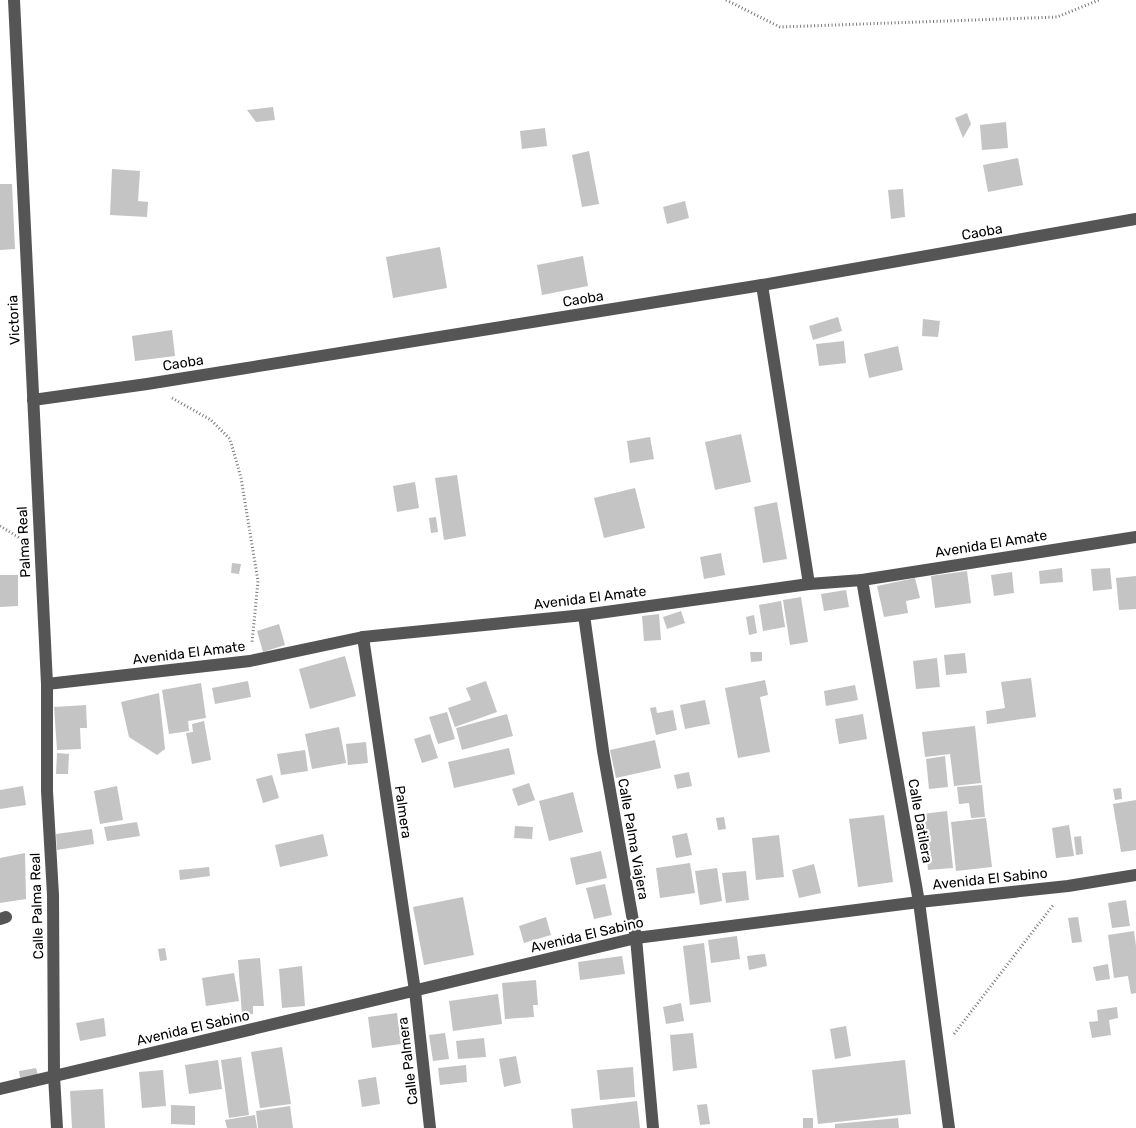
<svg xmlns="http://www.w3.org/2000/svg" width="1136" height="1128" viewBox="0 0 1136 1128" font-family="Rubik,sans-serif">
  <rect width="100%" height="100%" fill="#fff"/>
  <g fill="#c4c4c4">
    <polygon points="273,107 275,120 256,122 247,110"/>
    <polygon points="967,113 971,124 963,138 955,118"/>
    <polygon points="1006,122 1008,148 982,150 980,125"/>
    <polygon points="545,128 547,146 522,149 520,131"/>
    <polygon points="589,151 599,204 582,207 572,155"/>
    <polygon points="1018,158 1023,185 988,192 983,165"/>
    <polygon points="112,169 140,171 138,201 148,202 147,217 110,215"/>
    <polygon points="0,184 12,184 15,249 0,250"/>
    <polygon points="903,189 905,217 891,219 888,190"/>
    <polygon points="685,201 689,218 667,224 663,207"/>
    <polygon points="440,247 447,288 393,298 386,257"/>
    <polygon points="583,256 588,286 542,295 537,265"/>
    <polygon points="838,317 842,331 813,340 809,326"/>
    <polygon points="923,319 940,321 938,337 922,336"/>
    <polygon points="172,330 175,356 135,361 132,336"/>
    <polygon points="844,341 846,363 819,366 816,344"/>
    <polygon points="898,346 903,370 869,378 864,354"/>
    <polygon points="741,434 751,482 715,490 705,442"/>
    <polygon points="650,437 654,459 630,463 627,441"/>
    <polygon points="457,475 466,536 444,540 435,478"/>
    <polygon points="415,482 419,508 397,512 393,486"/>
    <polygon points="635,488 645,528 604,538 594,498"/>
    <polygon points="777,502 787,559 763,563 754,507"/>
    <polygon points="436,517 438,532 431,533 429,518"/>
    <polygon points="721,553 725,575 704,579 700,557"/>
    <polygon points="232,563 241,564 239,574 231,573"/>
    <polygon points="1062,568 1063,582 1040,584 1039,571"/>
    <polygon points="1110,568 1112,589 1093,591 1091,569"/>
    <polygon points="967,571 971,603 935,608 931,576"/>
    <polygon points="1012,572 1014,593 994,596 991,575"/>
    <polygon points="0,575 18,575 18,606 0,607"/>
    <polygon points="1136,576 1136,609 1119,610 1116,578"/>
    <polygon points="915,578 920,598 906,601 908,613 884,617 877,586"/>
    <polygon points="846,590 849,607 824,611 821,594"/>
    <polygon points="801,597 808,642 790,645 783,600"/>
    <polygon points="781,601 785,627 763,631 759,605"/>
    <polygon points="681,611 685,623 667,629 663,617"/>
    <polygon points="659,614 661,640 644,641 642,616"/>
    <polygon points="754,615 757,633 749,635 746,617"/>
    <polygon points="279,624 285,645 263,652 257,631"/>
    <polygon points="750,652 762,652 762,661 751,662"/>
    <polygon points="965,653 967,673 946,675 944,655"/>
    <polygon points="345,656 356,696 310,709 299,669"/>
    <polygon points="937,658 940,687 916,689 913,661"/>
    <polygon points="1031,678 1036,717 987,724 986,711 1005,708 1001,682"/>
    <polygon points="765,680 768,695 760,697 770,752 738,758 725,688"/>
    <polygon points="248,681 251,697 215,704 212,688"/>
    <polygon points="486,681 497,712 455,727 448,708 471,700 466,688"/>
    <polygon points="201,683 206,718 188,721 189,731 169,734 162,690"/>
    <polygon points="855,685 858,700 826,706 824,691"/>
    <polygon points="159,693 165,749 157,755 129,737 121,702"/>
    <polygon points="705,700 710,724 685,729 680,705"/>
    <polygon points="86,705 87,728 80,728 81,749 57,750 54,707"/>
    <polygon points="656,707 657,713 673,710 677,730 656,735 650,708"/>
    <polygon points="447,712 455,739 438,744 429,717"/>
    <polygon points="507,714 513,736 462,750 456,728"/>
    <polygon points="863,714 867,739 839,744 835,719"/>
    <polygon points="204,721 211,760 192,764 186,733 193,732 192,724"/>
    <polygon points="975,726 981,783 954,786 950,754 925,757 922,732"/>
    <polygon points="339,727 346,763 312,769 305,734"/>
    <polygon points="430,734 438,758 422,763 414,739"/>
    <polygon points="655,740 661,768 616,778 610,750"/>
    <polygon points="366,742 368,763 348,765 346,744"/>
    <polygon points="509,748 515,774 454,788 448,762"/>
    <polygon points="305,750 308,771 281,775 277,754"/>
    <polygon points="57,753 69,754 68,774 56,774"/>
    <polygon points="945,756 948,787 929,789 926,759"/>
    <polygon points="689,772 692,786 677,789 674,775"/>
    <polygon points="272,775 279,798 263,803 256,779"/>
    <polygon points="529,783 535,800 518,806 512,789"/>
    <polygon points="982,785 985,817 971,818 969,803 959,804 957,787"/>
    <polygon points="23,786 26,805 0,809 0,790"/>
    <polygon points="117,786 123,820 100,824 94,791"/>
    <polygon points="1121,788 1122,799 1115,800 1113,789"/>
    <polygon points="573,792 583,832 549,841 539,801"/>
    <polygon points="1136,800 1136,850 1121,852 1113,804"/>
    <polygon points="947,811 953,868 928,870 922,814"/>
    <polygon points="884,815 893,882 858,887 849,819"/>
    <polygon points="724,817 726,829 718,830 716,818"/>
    <polygon points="986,818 992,867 956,871 951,822"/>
    <polygon points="137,822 140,836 107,841 104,827"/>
    <polygon points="1069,825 1074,856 1056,858 1052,828"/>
    <polygon points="515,826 533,827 532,839 514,838"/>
    <polygon points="92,829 94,844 57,850 56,834"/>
    <polygon points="687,833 692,855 676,858 672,836"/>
    <polygon points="323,834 328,856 280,867 275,845"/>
    <polygon points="779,835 784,877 756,880 752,838"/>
    <polygon points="1081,836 1083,854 1076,855 1074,837"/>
    <polygon points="601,851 607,878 576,885 570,858"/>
    <polygon points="25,853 26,899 0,903 0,858"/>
    <polygon points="690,863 695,893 660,898 656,868"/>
    <polygon points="814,864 821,893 799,898 792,870"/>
    <polygon points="209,867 210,876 180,880 179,870"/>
    <polygon points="717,868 722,901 700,905 695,871"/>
    <polygon points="746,871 749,900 726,903 722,873"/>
    <polygon points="605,884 612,915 594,919 586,888"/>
    <polygon points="463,897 474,955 424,965 413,907"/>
    <polygon points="1126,900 1130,926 1112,928 1108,903"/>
    <polygon points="546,917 551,935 524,943 519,926"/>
    <polygon points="1078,917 1082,942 1072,943 1068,918"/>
    <polygon points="1134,931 1136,946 1136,993 1131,994 1128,976 1114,978 1108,935"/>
    <polygon points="737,936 740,959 711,963 708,940"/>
    <polygon points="704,943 711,1002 690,1005 683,946"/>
    <polygon points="165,948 167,960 160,961 158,949"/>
    <polygon points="765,954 767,966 749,970 747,956"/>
    <polygon points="622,956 625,974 580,980 578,962"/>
    <polygon points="260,958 264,1006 253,1006 253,1014 242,1015 238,960"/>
    <polygon points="1108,964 1110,979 1096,981 1093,967"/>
    <polygon points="302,966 305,1006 282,1008 279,969"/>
    <polygon points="234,973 239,1001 206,1006 202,978"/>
    <polygon points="536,980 538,1005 533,1005 534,1017 505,1019 502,983"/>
    <polygon points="498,994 502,1024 453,1031 449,1001"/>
    <polygon points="681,1003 684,1021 666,1024 663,1007"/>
    <polygon points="1117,1007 1118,1018 1109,1020 1111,1035 1092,1038 1089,1022 1098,1021 1097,1010"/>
    <polygon points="397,1013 401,1044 372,1048 368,1017"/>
    <polygon points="104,1018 106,1036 80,1041 76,1023"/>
    <polygon points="846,1026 851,1056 835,1059 830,1029"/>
    <polygon points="445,1033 449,1059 433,1061 429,1035"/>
    <polygon points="693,1033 697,1068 673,1071 670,1035"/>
    <polygon points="484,1038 486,1057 458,1059 456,1041"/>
    <polygon points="282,1047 291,1104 260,1108 251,1052"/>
    <polygon points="516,1056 521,1083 504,1087 499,1059"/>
    <polygon points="241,1057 249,1115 229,1118 221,1060"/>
    <polygon points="218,1060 222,1089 189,1094 185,1065"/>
    <polygon points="905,1060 911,1114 818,1124 812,1070"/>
    <polygon points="466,1065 467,1082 440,1085 438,1068"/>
    <polygon points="633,1067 635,1097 600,1100 597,1070"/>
    <polygon points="36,1068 39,1079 21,1083 19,1071"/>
    <polygon points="163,1070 166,1106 142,1108 139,1072"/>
    <polygon points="376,1077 380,1104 362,1107 358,1080"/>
    <polygon points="103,1089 105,1128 72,1128 70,1091"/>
    <polygon points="637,1101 640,1128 573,1128 571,1109"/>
    <polygon points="707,1104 710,1124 700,1125 697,1105"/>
    <polygon points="171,1105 195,1106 195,1125 171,1124"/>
    <polygon points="290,1106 293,1128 258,1128 256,1111"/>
    <polygon points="255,1115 257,1128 227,1128 225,1120"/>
    <rect x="803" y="1118" width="10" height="10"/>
    <polygon points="898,1118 899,1128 835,1128 835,1124"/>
  </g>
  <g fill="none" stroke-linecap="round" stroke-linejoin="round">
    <g stroke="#777" stroke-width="3" stroke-dasharray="1 2.5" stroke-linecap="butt">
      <polyline points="726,0 780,27 1057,17 1099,0"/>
      <polyline points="172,398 211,420 230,439 241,478 258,581 252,643"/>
      <polyline points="0,526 23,540"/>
      <polyline points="954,1034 1054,904"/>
    </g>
    <g stroke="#555" stroke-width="12">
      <polyline points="14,0 47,684 47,791 53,895 54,1076 57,1128"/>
      <polyline points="762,285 809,584"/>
      <polyline points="33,400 147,384 762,285 1136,219"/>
      <polyline points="862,580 919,902 949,1128"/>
      <polyline points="584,615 603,751 636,938 653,1128"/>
      <polyline points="363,637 415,991 430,1128"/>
      <polyline points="47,684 250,661 363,637 584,615 809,584 862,580 1136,537"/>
      <polyline points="0,919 6,917"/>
      <polyline points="0,1089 636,938 919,902 1068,886 1136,875"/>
    </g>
  </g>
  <g text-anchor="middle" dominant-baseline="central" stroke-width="4.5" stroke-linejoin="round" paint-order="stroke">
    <g font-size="14" fill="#000" stroke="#fff">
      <text transform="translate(982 232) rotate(-10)">Caoba</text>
      <text transform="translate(583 299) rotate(-9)">Caoba</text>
      <text transform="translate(14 320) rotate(-93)">Victoria</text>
      <text transform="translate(183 363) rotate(-9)">Caoba</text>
      <text transform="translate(24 542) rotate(-93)">Palma Real</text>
      <text transform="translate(991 544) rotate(-9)">Avenida El Amate</text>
      <text transform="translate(590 598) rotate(-7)">Avenida El Amate</text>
      <text transform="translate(189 653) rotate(-7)">Avenida El Amate</text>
      <text transform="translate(403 812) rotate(82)">Palmera</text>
      <text transform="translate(920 821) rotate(80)">Calle Datilera</text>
      <text transform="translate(633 839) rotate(80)">Calle Palma Viajera</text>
      <text transform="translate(990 879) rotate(-6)">Avenida El Sabino</text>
      <text transform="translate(37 906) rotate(-92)">Calle Palma Real</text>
      <text transform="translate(587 935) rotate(-13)">Avenida El Sabino</text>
      <text transform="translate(193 1028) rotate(-13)">Avenida El Sabino</text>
      <text transform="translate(408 1061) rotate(-97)">Calle Palmera</text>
    </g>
  </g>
</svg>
